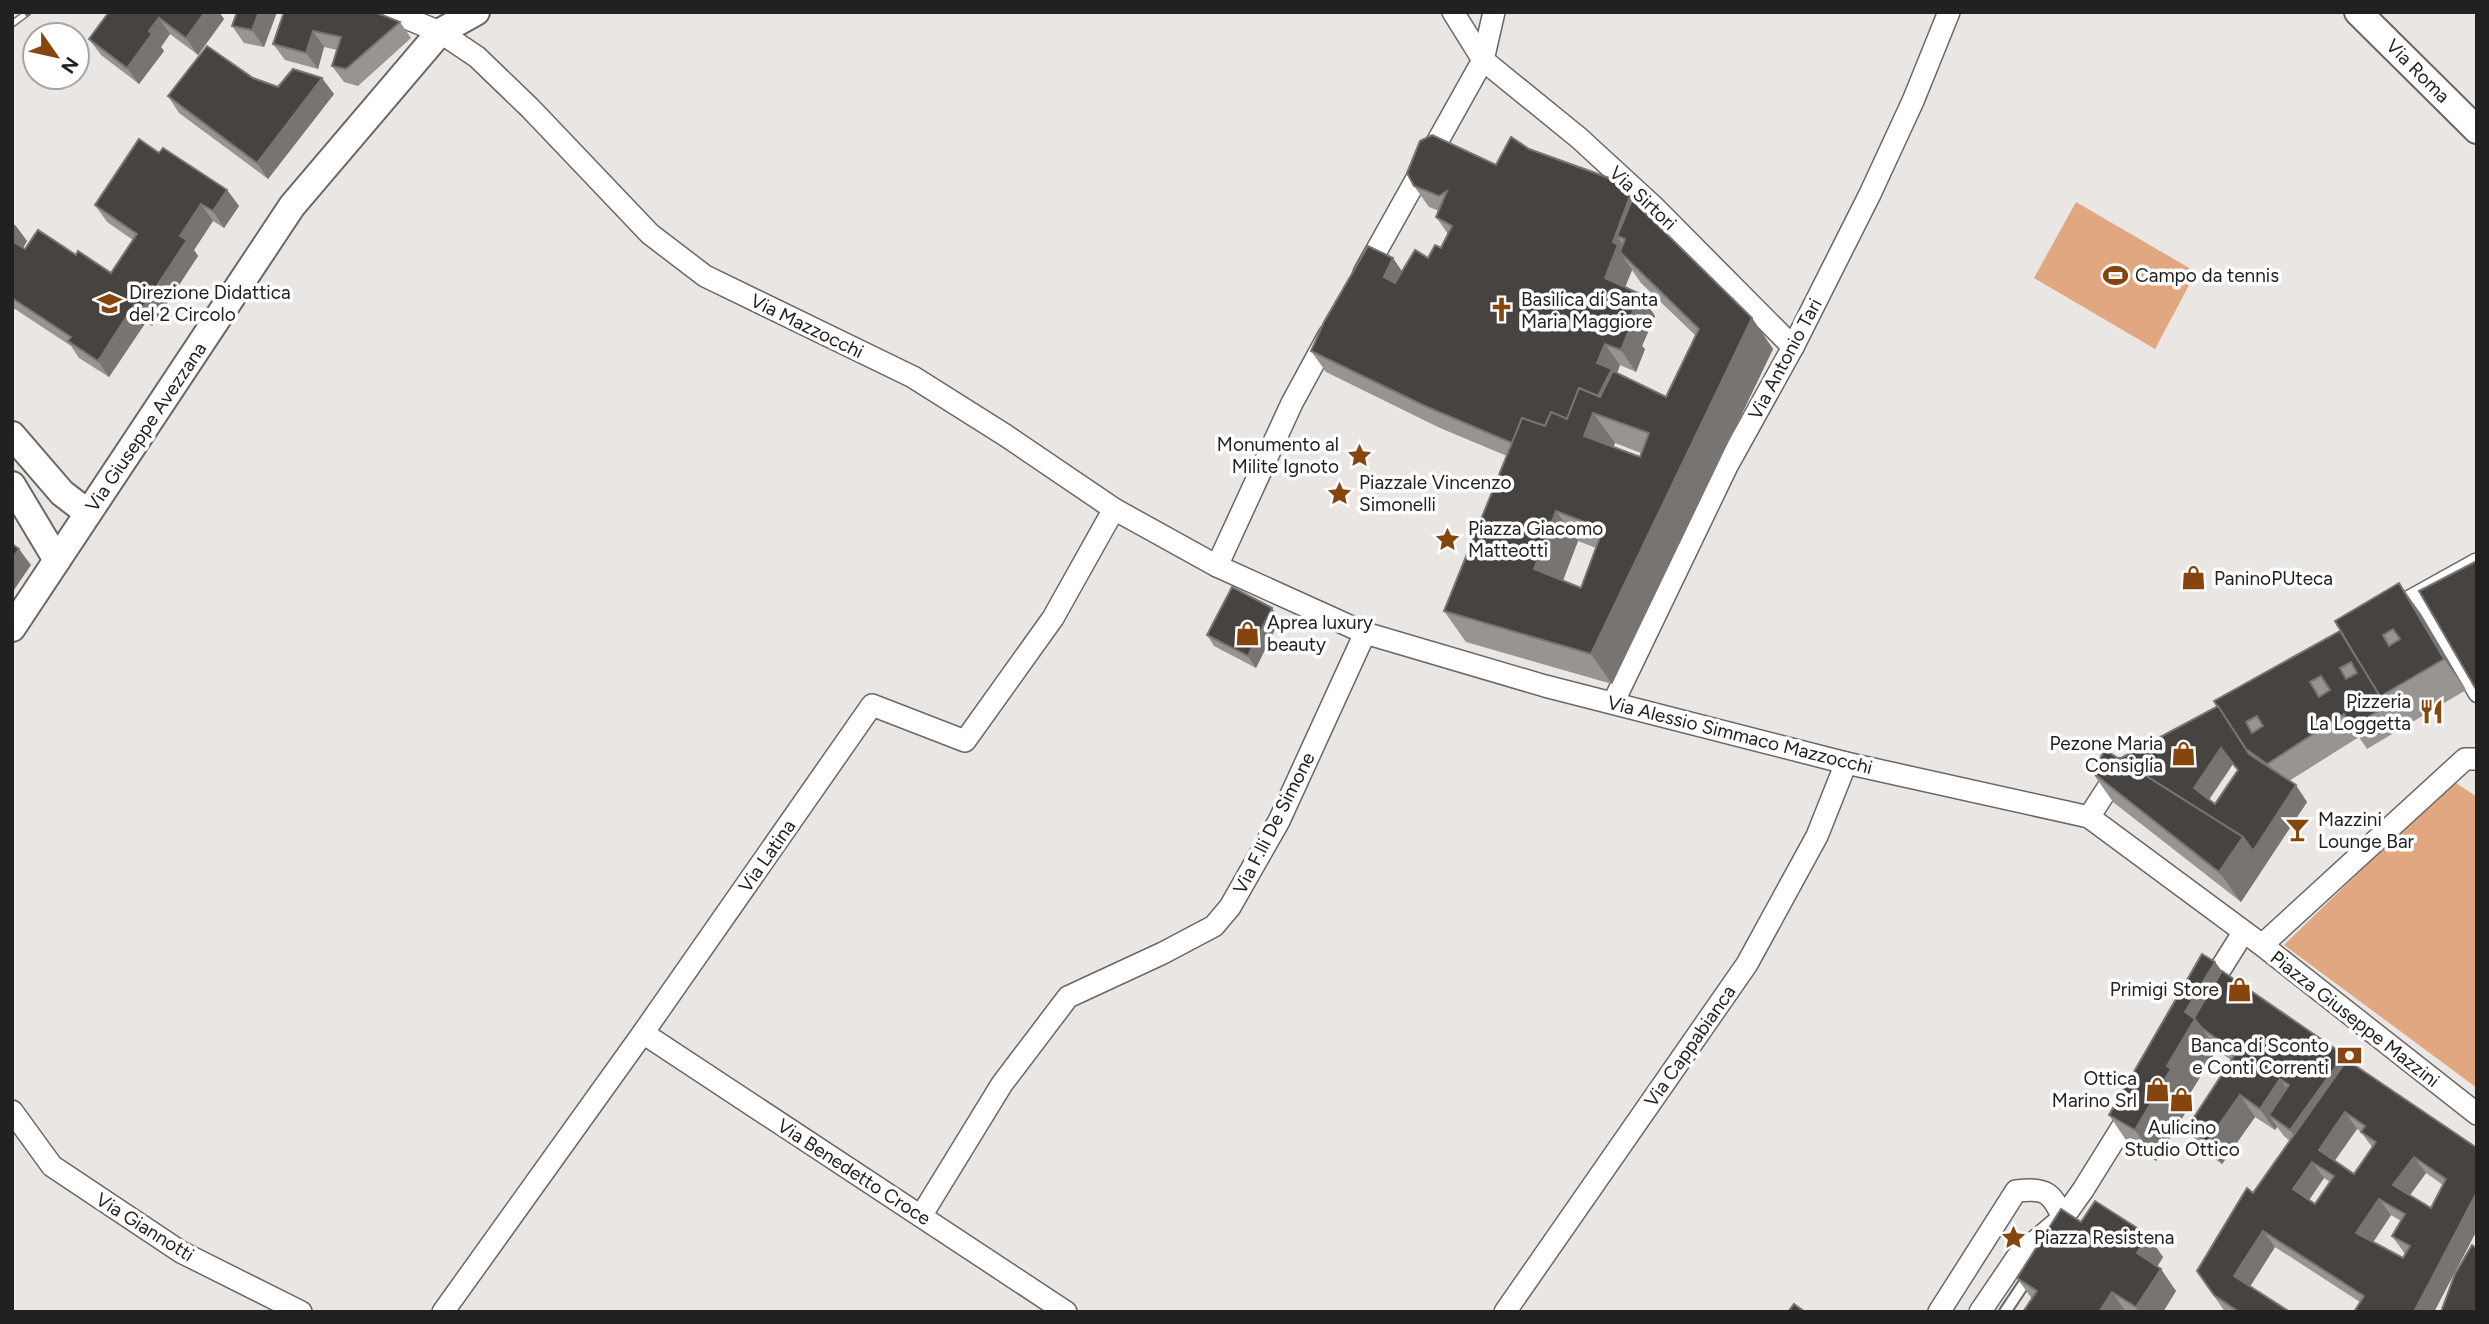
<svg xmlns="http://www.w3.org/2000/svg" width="2489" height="1324" viewBox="0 0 2489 1324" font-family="Figtree,sans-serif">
  <rect width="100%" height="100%" fill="#eae6e3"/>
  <g fill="#e1a780">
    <polygon points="2076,202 2196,272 2155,349 2034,278"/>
    <polygon points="2453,781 2477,797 2477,1088 2284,945"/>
  </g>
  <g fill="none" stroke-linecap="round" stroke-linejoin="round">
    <defs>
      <polyline id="service" points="2005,1312 2029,1276"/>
      <polyline id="pedestrian" points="2418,595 2477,694"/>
      <g id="minor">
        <polyline points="391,12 440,32 477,57 530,108 650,234 705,276 913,377 1005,435 1114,509 1217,566 1365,633 1545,686 1846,763 2089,817 2262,945 2477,1114"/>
        <polyline points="1453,12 1483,60 1579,138 1653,206 1793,347"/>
        <polyline points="1364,273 1483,60 1494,12"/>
        <polyline points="1217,566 1292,403 1329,335"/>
        <polyline points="2387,614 2477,564"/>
        <polyline points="1613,703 1727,466 1793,347 1870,194 1913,101 1949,12"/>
        <polyline points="2089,817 2120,769"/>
        <polyline points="2262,945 2465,759 2477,759"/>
        <polyline points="2206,992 2243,933"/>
        <polyline points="643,1033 1066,1312"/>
        <polyline points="12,1111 52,1166 181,1252 301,1312"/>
        <polyline points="921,1216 1002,1084 1068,997 1163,953 1214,926 1230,907 1279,821 1365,633"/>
        <polyline points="443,1312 643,1033 872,705 965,741 1053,618 1114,509"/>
        <polyline points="1505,1312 1747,964 1817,836 1846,763"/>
        <path d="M1939,1312L2016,1191C2045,1188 2051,1191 2063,1218"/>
        <polyline points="1980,1312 2018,1256 2063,1218 2083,1190 2134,1108"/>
      </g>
      <g id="tertiary">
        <polyline points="2358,12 2477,130"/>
        <polyline points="12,435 62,493 88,513"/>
        <polyline points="12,485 57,560"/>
        <polyline points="12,628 292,206 440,32 476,12"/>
      </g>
    </defs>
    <use href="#service" stroke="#6a6764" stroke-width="14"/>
    <use href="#pedestrian" stroke="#6a6764" stroke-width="19"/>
    <use href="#minor" stroke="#6a6764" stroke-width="24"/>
    <use href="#tertiary" stroke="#6a6764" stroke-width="30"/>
    <use href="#service" stroke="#fff" stroke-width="10"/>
    <use href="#pedestrian" stroke="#fff" stroke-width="16"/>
    <use href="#minor" stroke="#fff" stroke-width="21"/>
    <use href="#tertiary" stroke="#fff" stroke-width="26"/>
    <defs>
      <polyline id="rail" points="12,24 28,12"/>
    </defs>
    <use href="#rail" stroke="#787674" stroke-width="8"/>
    <use href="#rail" stroke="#fff" stroke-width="5" stroke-dasharray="16" stroke-linecap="butt"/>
  </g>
  <g fill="#989492" fill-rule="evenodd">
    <polygon points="129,12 219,12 224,19 198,55 170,34 161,47 164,51 139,84 101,55 89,39"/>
    <polygon points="237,12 277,12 264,47 244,43 232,26"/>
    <polygon points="284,12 400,22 411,38 358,86 344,82 332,66 337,50 324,47 318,69 285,60 273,44"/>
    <polygon points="253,78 278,87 334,94 268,179 179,113 168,96"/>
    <path d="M1529,149L1630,196L1636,204L1752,318L1773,349L1612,684L1466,642L1444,611L1507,456L1440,428L1326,372L1311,351L1402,271L1428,258L1441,248L1448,234L1436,217L1439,211L1429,207L1414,186L1496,165ZM1632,270L1641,283L1696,336L1666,397L1617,374L1620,365L1636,372L1645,349L1642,346L1655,316L1640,294L1625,287ZM1615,443L1641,453L1640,457L1613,447ZM1578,541L1596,548L1581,588L1563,581Z"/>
    <polygon points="227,190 239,206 224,228 213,221 194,250 198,256 152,326 146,322 109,377 79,358 71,346 12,307 12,223 15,225 27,241 23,248 25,249 76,255 111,273 133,240 107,222 95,205"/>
    <path d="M2421,614L2466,690L2367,749L2359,737L2289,781L2307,802L2241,902L2113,802L2092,772ZM2233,764L2238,771L2215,804L2209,800Z"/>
    <polygon points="1280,619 1256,668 1214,646 1207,635"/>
    <path d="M2215,962L2222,971L2344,1055L2347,1060L2477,1148V1230L2434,1312L2360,1302L2275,1247L2250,1286L2290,1312H2225L2197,1271L2290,1141L2284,1136L2277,1127L2275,1130L2255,1117L2222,1164L2202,1150L2187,1128L2231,1060L2217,1050L2189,1095L2193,1100L2156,1161L2130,1146L2109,1115ZM2357,1129L2361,1132L2372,1147L2354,1174L2335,1160ZM2426,1173L2443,1185L2431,1208L2410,1195ZM2324,1178L2330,1182L2315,1204L2309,1200ZM2391,1215L2401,1221L2392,1236L2405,1254L2403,1258L2373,1242Z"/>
    <polygon points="2081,1222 2163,1257 2157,1267 2176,1291 2163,1312 2023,1312 2032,1299 2017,1278"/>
  </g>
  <g fill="#777472">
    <polygon points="205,12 219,12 224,19 198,55 186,38"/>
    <polygon points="259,12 277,12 264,47 252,30"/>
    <polygon points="159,18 170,34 161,47 164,51 139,84 127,68 149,31"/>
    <polygon points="313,31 324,47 318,69 306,53"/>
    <polygon points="322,78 334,94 268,179 257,163"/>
    <polygon points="227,190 239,206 224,228 213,211"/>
    <polygon points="1630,196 1645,218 1625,239 1617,236 1631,255 1620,252 1632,270 1620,300 1605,278 1613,242"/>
    <polygon points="201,204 213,221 194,250 198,256 152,326 141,310 180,236"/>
    <polygon points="15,225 27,241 19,254 12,245 12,229"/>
    <polygon points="1393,258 1408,280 1399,298 1384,277"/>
    <polygon points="1640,294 1655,316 1642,346 1645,349 1636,372 1621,350 1627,326"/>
    <polygon points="134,305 146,322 109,377 98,361"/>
    <polygon points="1752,318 1773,349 1612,684 1591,654"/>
    <polygon points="1605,344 1620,365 1616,375 1627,390 1596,401 1597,363"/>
    <polygon points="1593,413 1615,443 1605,467 1574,428"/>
    <polygon points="1556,511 1578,541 1555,600 1534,569"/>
    <polygon points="19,549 31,565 12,593 12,559"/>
    <polygon points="2399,583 2421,614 2466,690 2444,659"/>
    <polygon points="1272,608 1280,619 1256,668 1248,656"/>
    <polygon points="2221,748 2233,764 2205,805 2194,788"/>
    <polygon points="2296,785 2307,802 2241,902 2219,872 2243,837"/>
    <polygon points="2215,962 2237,993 2202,1028 2217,1050 2189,1095 2193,1100 2156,1161 2135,1130 2167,1066 2185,1012"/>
    <polygon points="2344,1055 2359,1076 2305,1151 2290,1130"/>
    <polygon points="2280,1079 2295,1100 2269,1115 2277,1127 2275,1130 2260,1109"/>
    <polygon points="2240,1095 2255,1117 2222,1164 2207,1142"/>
    <polygon points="2345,1112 2357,1129 2331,1166 2319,1150"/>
    <polygon points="2414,1157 2426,1173 2405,1202 2393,1185"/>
    <polygon points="2312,1162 2324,1178 2305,1206 2293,1189"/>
    <polygon points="2477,1192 2477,1230 2434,1312 2414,1312"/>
    <polygon points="2379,1199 2391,1215 2368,1250 2356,1233"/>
    <polygon points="2263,1231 2275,1247 2246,1293 2234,1276"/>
    <polygon points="2148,1235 2163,1257 2152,1275 2137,1253"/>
    <polygon points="2161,1269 2176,1291 2163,1312 2139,1312 2136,1307"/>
    <polygon points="2112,1292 2126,1312 2099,1312"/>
  </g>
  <g fill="#464341" stroke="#777472" stroke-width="2" fill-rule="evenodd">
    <polygon points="109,12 129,13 205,12 186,38 159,18 149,31 152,34 127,68 89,39"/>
    <polygon points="237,12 259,12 252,30 232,26"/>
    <polygon points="284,12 375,12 400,22 346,69 332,66 341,37 313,31 306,53 273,44"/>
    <polygon points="207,46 253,78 278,87 293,69 322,78 257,163 168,96"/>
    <polygon points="1432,135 1496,165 1511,137 1529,149 1609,178 1630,196 1613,242 1618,245 1605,278 1640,294 1627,326 1630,328 1621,350 1605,344 1597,363 1612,369 1598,396 1579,388 1567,419 1551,412 1545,426 1522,418 1512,443 1425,406 1311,351 1324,322 1368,246 1393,258 1384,277 1395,283 1415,250 1428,258 1435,245 1441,248 1452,226 1436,217 1447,191 1439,196 1414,186 1407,173 1420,141"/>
    <polygon points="139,139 159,153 163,148 227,190 213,211 201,204 180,236 187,240 141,310 134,305 98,361 68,341 71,337 12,298 12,241 25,249 38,230 76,255 78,251 111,273 137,234 95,205"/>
    <path d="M1632,200L1752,318L1591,654L1444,611L1522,418L1545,426L1551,412L1567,419L1579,388L1600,397L1613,371L1666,397L1699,329L1620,252L1625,239L1617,236ZM1593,413L1649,433L1640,457L1584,436ZM1556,511L1603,529L1581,588L1534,569Z"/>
    <polygon points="12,544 19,549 12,559"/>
    <polygon points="2477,561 2477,691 2419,591"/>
    <path d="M2399,583L2444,659L2379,697L2335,621ZM2393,629L2400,639L2389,646L2383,635Z"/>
    <polygon points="1232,587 1272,608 1248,656 1207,635"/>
    <path d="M2340,631L2386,706L2352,727L2344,714L2267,764L2246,749L2214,701ZM2351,662L2357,673L2346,679L2340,668ZM2321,676L2330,690L2319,697L2310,682ZM2257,716L2263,726L2252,733L2246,722Z"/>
    <path d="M2218,706L2249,754L2296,785L2253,851L2243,837L2119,759ZM2221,748L2238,770L2215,804L2194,788Z"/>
    <polygon points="2105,750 2243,837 2219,872 2092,772"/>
    <polygon points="2202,954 2215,962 2185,1012 2195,1019 2167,1066 2171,1069 2135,1130 2109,1115"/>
    <polygon points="2222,971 2344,1055 2290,1130 2269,1115 2289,1085 2280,1079 2260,1109 2240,1095 2207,1142 2187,1128 2236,1053 2202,1028 2194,1018"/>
    <path d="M2347,1060L2477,1148V1192L2414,1312H2354L2364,1296L2263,1231L2234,1276L2290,1312H2239L2214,1295L2197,1271L2247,1188L2253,1193ZM2345,1112L2365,1126L2361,1132L2376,1142L2354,1174L2319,1150ZM2414,1157L2446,1179L2431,1208L2393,1185ZM2312,1162L2334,1176L2315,1204L2293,1189ZM2379,1199L2405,1214L2392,1236L2410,1246L2403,1258L2356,1233Z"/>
    <polygon points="2095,1201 2148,1235 2137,1253 2161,1269 2136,1307 2112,1292 2099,1312 2023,1312 2037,1291 2017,1278 2061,1209 2081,1222"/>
    <polygon points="2472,1245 2477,1249 2477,1312 2441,1312 2455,1274"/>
    <polygon points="1794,1304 1805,1312 1788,1312"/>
  </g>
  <defs>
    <symbol id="stadium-bare" viewBox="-9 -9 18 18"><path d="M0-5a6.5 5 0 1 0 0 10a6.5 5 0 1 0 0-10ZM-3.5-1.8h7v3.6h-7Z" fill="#85450c" stroke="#fff" stroke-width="2.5" paint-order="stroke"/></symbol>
    <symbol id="school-bare" viewBox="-9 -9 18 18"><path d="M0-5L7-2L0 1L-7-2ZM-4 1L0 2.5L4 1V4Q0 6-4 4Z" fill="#85450c" stroke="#fff" stroke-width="2.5" paint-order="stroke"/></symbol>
    <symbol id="church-bare" viewBox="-9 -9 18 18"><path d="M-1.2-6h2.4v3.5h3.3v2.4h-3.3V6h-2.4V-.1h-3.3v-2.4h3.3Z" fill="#85450c" stroke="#fff" stroke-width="2.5" paint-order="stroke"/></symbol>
    <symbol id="sight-bare" viewBox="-9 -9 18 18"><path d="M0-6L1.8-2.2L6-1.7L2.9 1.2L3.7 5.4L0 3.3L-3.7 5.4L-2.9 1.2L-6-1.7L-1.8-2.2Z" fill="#85450c" stroke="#fff" stroke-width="2.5" paint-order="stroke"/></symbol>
    <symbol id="shop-bare" viewBox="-9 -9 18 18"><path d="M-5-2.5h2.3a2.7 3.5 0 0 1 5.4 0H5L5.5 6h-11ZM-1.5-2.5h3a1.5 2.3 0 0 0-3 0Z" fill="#85450c" stroke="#fff" stroke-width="2.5" paint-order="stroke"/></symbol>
    <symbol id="restaurant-bare" viewBox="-9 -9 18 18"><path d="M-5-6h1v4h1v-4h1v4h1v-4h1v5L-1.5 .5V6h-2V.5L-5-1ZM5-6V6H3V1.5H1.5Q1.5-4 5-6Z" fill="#85450c" stroke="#fff" stroke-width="2.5" paint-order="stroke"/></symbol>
    <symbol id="bar-bare" viewBox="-9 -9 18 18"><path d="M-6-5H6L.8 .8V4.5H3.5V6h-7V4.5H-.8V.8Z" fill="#85450c" stroke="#fff" stroke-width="2.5" paint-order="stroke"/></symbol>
    <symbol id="bank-bare" viewBox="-9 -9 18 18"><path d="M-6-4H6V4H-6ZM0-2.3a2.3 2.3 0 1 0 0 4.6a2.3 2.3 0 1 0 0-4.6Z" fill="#85450c" stroke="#fff" stroke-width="2.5" paint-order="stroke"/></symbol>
  </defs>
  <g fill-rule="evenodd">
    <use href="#stadium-bare" x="2098" y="258" width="35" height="35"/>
    <use href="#school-bare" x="92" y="286" width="35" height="35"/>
    <use href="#church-bare" x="1484" y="292" width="35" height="35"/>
    <use href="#sight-bare" x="1342" y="438" width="35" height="35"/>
    <use href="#sight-bare" x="1322" y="476" width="35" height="35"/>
    <use href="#sight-bare" x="1430" y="522" width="35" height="35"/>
    <use href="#shop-bare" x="2176" y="560" width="35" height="35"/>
    <use href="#shop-bare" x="1230" y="616" width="35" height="35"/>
    <use href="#restaurant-bare" x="2414" y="694" width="35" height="35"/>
    <use href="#shop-bare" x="2166" y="736" width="35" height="35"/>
    <use href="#bar-bare" x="2280" y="812" width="35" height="35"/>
    <use href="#shop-bare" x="2222" y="972" width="35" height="35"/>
    <use href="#bank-bare" x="2332" y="1038" width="35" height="35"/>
    <use href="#shop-bare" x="2140" y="1072" width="35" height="35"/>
    <use href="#shop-bare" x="2164" y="1082" width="35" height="35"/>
    <use href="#sight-bare" x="1996" y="1220" width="35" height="35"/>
  </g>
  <g text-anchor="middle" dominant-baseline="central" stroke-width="7" stroke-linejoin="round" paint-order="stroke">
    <g font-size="19" fill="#222120" stroke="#fff">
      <text transform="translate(2418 71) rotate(45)">Via Roma</text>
      <text transform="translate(1643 198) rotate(43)">Via Sirtori</text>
      <text transform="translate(807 326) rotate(26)">Via Mazzocchi</text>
      <text transform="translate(1785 359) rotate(-62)">Via Antonio Tari</text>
      <text transform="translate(146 427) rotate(-56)">Via Giuseppe Avezzana</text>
      <text transform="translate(1740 735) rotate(14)">Via Alessio Simmaco Mazzocchi</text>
      <text transform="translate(1274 823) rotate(-63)">Via F.lli De Simone</text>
      <text transform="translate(767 856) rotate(-55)">Via Latina</text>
      <text transform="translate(2355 1019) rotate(38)">Piazza Giuseppe Mazzini</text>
      <text transform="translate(1690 1046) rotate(-55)">Via Cappabianca</text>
      <text transform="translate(854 1172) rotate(33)">Via Benedetto Croce</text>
      <text transform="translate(145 1227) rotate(32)">Via Giannotti</text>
    </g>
    <g font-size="19" fill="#222120" stroke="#fff" text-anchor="start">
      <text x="2135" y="275">Campo da tennis</text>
      <text x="129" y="292">Direzione Didattica<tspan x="129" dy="22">del 2 Circolo</tspan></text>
      <text x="1521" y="299">Basilica di Santa<tspan x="1521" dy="22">Maria Maggiore</tspan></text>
      <text x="1339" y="444" text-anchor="end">Monumento al<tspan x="1339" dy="22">Milite Ignoto</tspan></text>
      <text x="1359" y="482">Piazzale Vincenzo<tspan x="1359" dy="22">Simonelli</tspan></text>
      <text x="1468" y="528">Piazza Giacomo<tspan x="1468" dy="22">Matteotti</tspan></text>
      <text x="2214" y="578">PaninoPUteca</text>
      <text x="1267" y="622">Aprea luxury<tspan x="1267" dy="22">beauty</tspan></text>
      <text x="2411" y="701" text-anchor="end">Pizzeria<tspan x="2411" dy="22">La Loggetta</tspan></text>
      <text x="2163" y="743" text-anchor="end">Pezone Maria<tspan x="2163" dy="22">Consiglia</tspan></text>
      <text x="2318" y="819">Mazzini<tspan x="2318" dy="22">Lounge Bar</tspan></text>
      <text x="2219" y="989" text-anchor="end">Primigi Store</text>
      <text x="2329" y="1045" text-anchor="end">Banca di Sconto<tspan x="2329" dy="22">e Conti Correnti</tspan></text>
      <text x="2137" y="1078" text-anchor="end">Ottica<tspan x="2137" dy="22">Marino Srl</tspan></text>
      <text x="2182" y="1127" text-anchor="middle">Aulicino<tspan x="2182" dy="22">Studio Ottico</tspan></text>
      <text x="2034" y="1237">Piazza Resistena</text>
    </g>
  </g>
  <rect width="2489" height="1324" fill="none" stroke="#222120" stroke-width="28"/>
  <g transform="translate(56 56) rotate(124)"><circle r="33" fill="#ffffff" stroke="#a7a6a6" stroke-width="2"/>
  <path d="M0-5L12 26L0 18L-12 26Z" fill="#85450c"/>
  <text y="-10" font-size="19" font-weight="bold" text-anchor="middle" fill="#222120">N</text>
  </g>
</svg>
